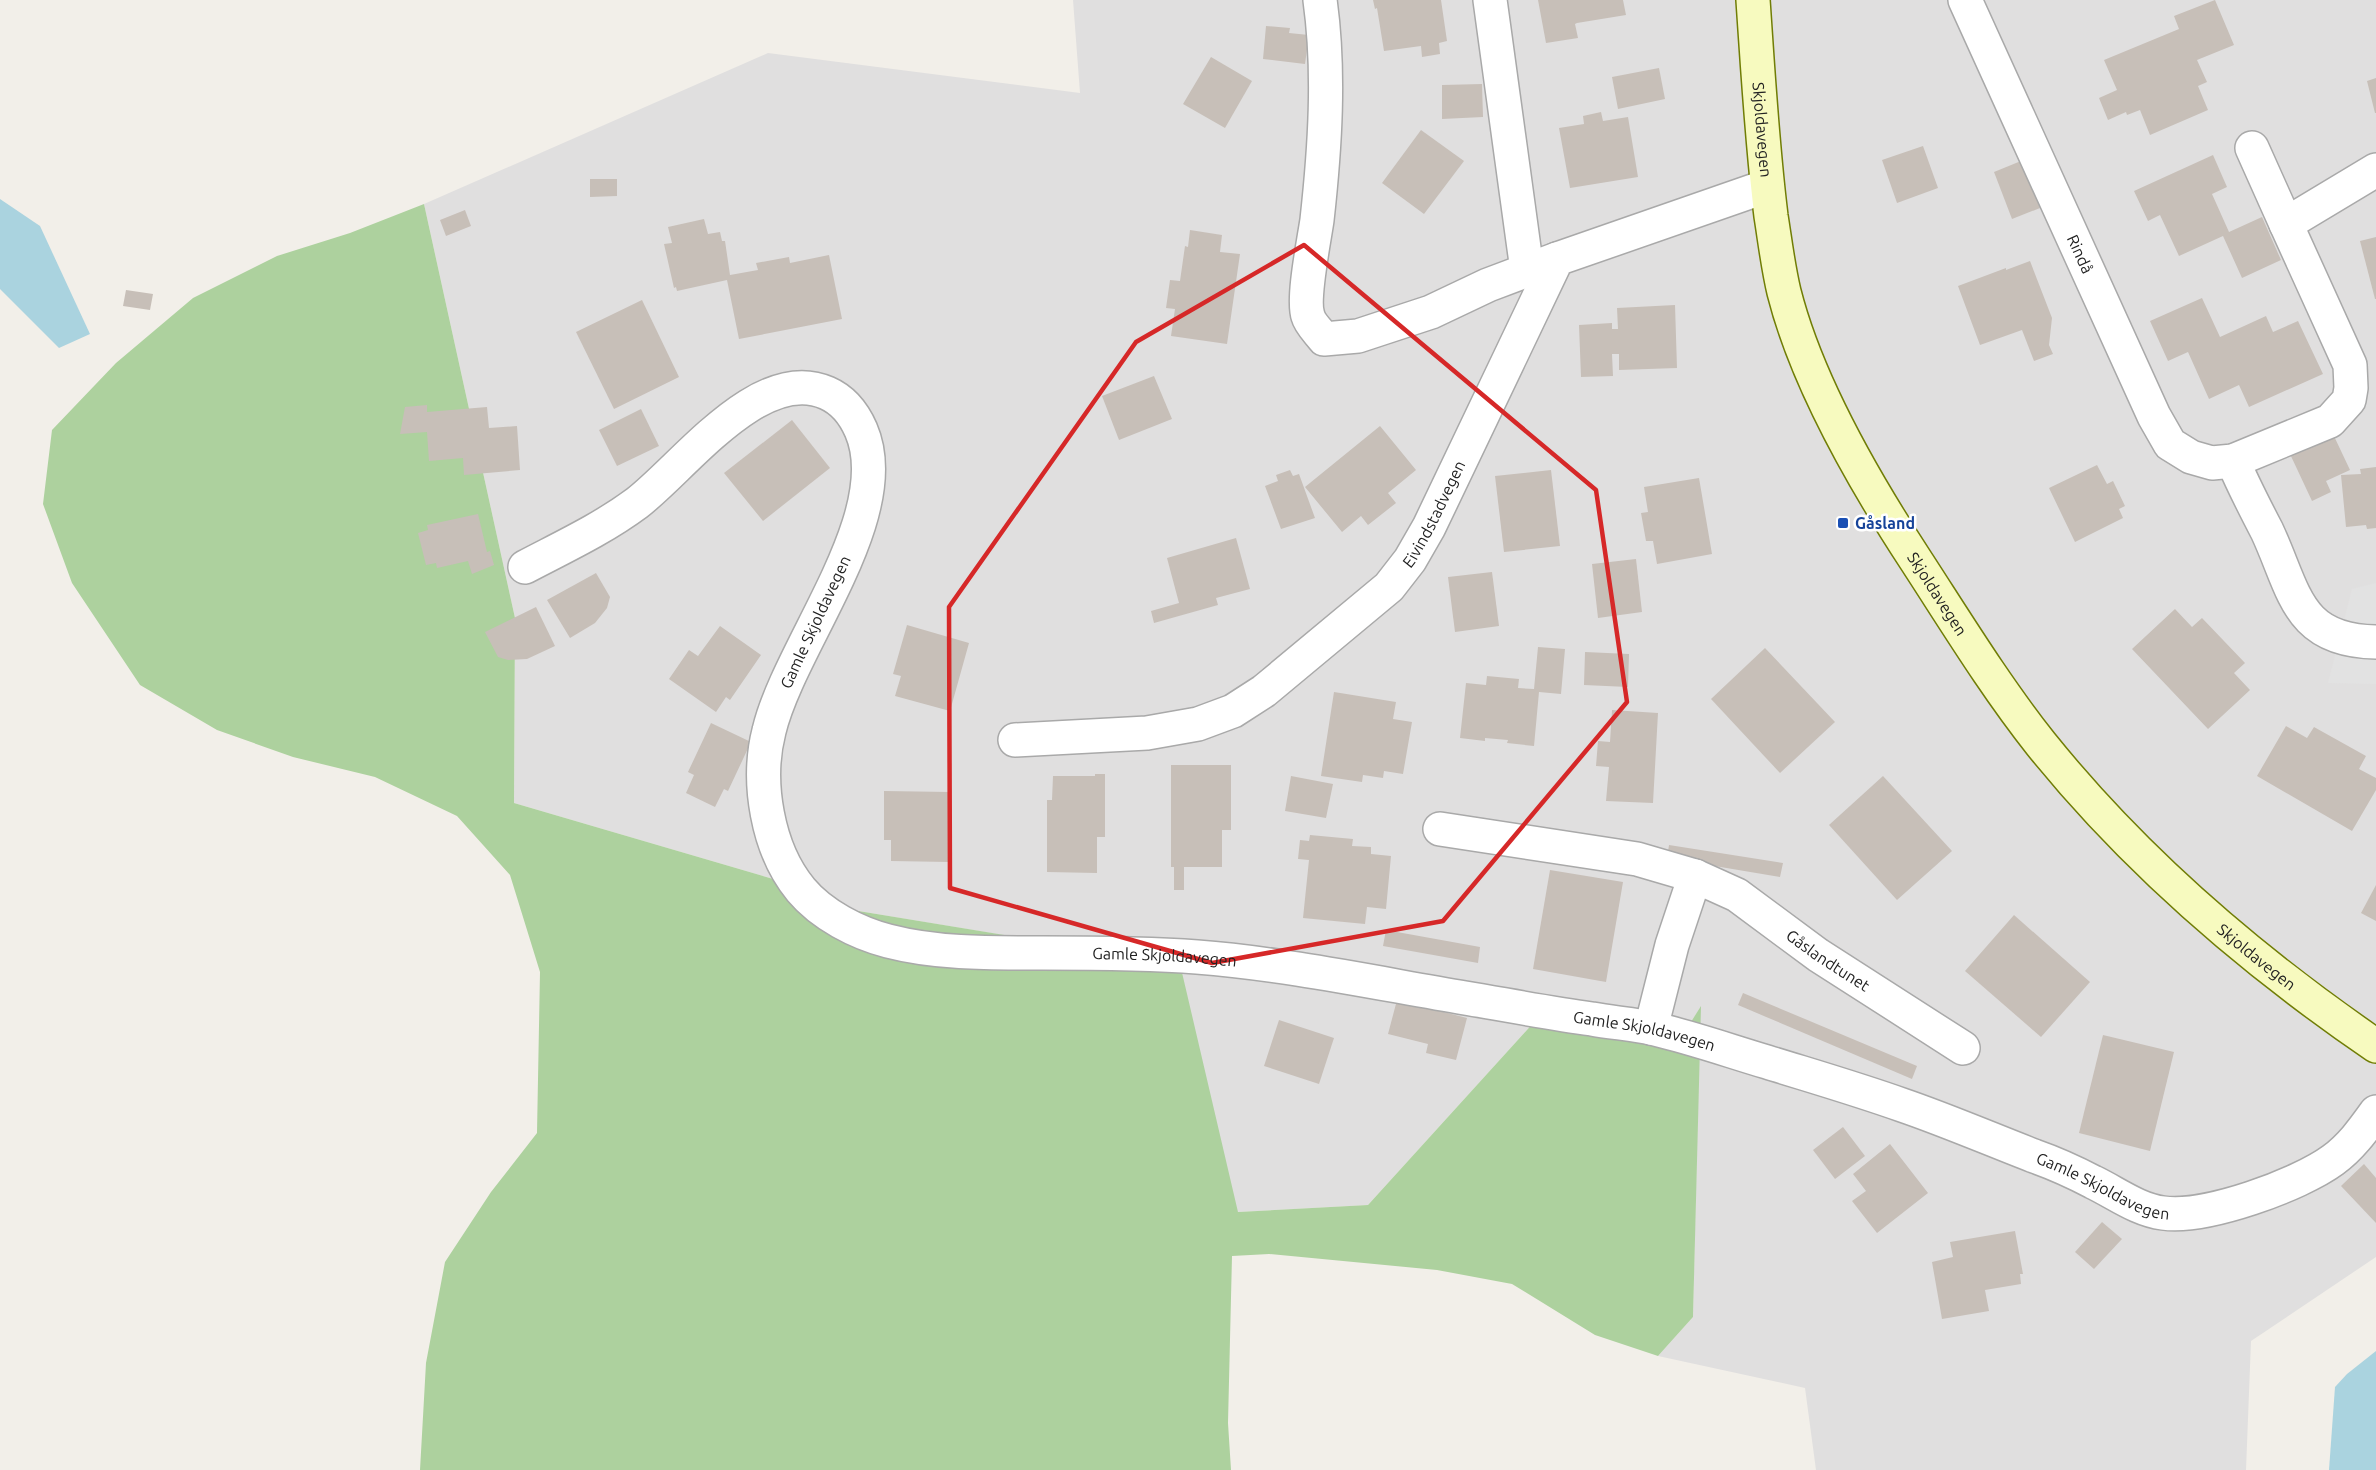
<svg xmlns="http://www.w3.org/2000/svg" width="2376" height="1470" viewBox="0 0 2376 1470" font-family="Ubuntu,sans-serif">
  <rect width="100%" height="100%" fill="#f2efe9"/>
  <polygon fill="#e0dfdf" points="1073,0 2376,0 2376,1257 2251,1341 2246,1470 1816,1470 1805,1388 1658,1356 1693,1317 1700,1008 1684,1033 1546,1009 1368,1205 1237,1212 1179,964 834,907 790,884 514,803 515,618 424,204 768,53 1080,93"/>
  <polygon fill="#add19e" points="424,204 515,618 514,803 790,884 834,907 1180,964 1238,1212 1368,1205 1546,1009 1684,1033 1701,1006 1693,1317 1658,1356 1595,1335 1512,1284 1437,1270 1269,1254 1232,1256 1228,1423 1231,1470 420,1470 426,1363 445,1262 491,1192 537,1133 540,972 510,875 457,816 375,777 293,757 217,730 140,685 72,583 43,504 52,430 116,363 193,298 277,256 350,233"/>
  <polygon fill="#e2e2e2" points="2376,583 2376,684 2328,683 2352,589"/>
  <g fill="#aad3df">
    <polygon points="0,199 40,226 90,334 59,348 0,289"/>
    <polygon points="2376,1351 2376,1470 2329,1470 2335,1387 2347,1374"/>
  </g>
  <g fill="#c7bfb8">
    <polygon points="1373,0 1441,0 1447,41 1439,43 1440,54 1422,57 1421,46 1384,51 1377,8 1375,9"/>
    <polygon points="1538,0 1623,0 1626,15 1577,23 1575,24 1578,38 1546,43"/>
    <polygon points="2215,0 2234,45 2197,60 2207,82 2198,86 2208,110 2150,135 2140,110 2127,115 2126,112 2108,120 2099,98 2117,90 2104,60 2179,29 2174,16"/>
    <polygon points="1266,26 1290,28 1289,33 1309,35 1305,64 1263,59"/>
    <polygon points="1211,57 1252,81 1225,128 1183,104"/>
    <polygon points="1659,68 1665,99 1618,109 1612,77"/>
    <polygon points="2376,78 2376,113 2375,113 2367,81"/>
    <polygon points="1482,84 1483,117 1442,119 1442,85"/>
    <polygon points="1601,112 1603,121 1628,117 1638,177 1570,188 1559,128 1584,124 1583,116"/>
    <polygon points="1421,130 1464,161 1424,214 1382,183"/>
    <polygon points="1923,146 1938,188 1897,203 1882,160"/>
    <polygon points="2213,155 2227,187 2212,194 2229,232 2262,217 2281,260 2242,278 2223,236 2179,256 2160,215 2148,221 2134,191"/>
    <polygon points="2021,161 2040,208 2012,219 1994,172"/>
    <polygon points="590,179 617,179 617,196 590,197"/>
    <polygon points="465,210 471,226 446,236 440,220"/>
    <polygon points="704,219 708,234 720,232 722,241 725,241 730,275 758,270 756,263 789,257 790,263 829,255 842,319 739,339 727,280 677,291 676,287 674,288 664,244 672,243 668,227"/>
    <polygon points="1190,230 1222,235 1220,252 1240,254 1227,344 1171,336 1175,309 1166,308 1170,280 1180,281 1185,246 1188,247"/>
    <polygon points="2376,237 2376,299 2375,299 2360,241"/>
    <polygon points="2030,261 2052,318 2049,345 2053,354 2034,361 2022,330 1980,345 1958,286 2006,268 2006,270"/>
    <polygon points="126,290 153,294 150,310 123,306"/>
    <polygon points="2202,298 2220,337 2266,316 2273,332 2298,321 2323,374 2249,407 2239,385 2209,399 2188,352 2168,361 2150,321"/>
    <polygon points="642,300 679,377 614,409 576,332"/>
    <polygon points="1675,305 1677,368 1619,370 1619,354 1612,354 1613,376 1581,377 1579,325 1612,323 1612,329 1618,329 1617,308"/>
    <polygon points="1154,376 1172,419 1119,440 1102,396"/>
    <polygon points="427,405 427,412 487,407 489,428 517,426 520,470 464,475 463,458 429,461 427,432 400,434 405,407"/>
    <polygon points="641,409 659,446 617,466 599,430"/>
    <polygon points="792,420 830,468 763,521 724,473"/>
    <polygon points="1380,426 1416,470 1388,493 1396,503 1368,525 1361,516 1342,532 1305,487"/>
    <polygon points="2333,434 2350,470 2326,481 2331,492 2312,501 2290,454"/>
    <polygon points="2097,465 2107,484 2113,481 2125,506 2119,509 2123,518 2075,542 2049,488"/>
    <polygon points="2376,467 2376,528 2367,529 2366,525 2346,527 2341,475 2361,474 2360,469"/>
    <polygon points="1290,470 1293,476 1299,474 1315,518 1281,529 1265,486 1278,481 1276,475"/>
    <polygon points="1551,470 1560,546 1504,552 1495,476"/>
    <polygon points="1699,478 1712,554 1657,564 1653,541 1646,541 1641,513 1648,512 1644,487"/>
    <polygon points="478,514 487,552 490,551 494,565 472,574 468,561 437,568 436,563 426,565 418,533 428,530 427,525"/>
    <polygon points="1236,538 1250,589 1216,598 1218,605 1154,623 1151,611 1179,603 1167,558"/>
    <polygon points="1636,559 1642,612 1598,618 1592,564"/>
    <polygon points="1492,572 1499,626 1455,632 1448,577"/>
    <polygon points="596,573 610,597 607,608 595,623 570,638 547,600"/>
    <polygon points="536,607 555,646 527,659 508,660 498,657 485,632"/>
    <polygon points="2175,609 2192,627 2202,618 2245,663 2234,673 2250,690 2208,729 2132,649"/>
    <polygon points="907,625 969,643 950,711 895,696 901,676 893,674"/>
    <polygon points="720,626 761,655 730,700 726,697 716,712 669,679 689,650 698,656"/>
    <polygon points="1538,647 1565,649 1561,694 1539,692 1534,746 1507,743 1508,740 1485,738 1485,741 1460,738 1466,683 1486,685 1487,676 1519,679 1518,688 1534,689"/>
    <polygon points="1765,648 1835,722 1780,773 1711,699"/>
    <polygon points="1585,652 1629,654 1628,687 1584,685"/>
    <polygon points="1334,692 1396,702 1393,719 1412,722 1403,774 1384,771 1383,778 1363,775 1362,782 1321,776"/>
    <polygon points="1612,710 1658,713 1653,803 1606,801 1609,767 1596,766 1598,741 1610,742"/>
    <polygon points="711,723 751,742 728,791 724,789 715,807 686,793 694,775 688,772"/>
    <polygon points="2286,726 2307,738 2314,727 2366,756 2359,769 2376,778 2376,790 2352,831 2257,776"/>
    <polygon points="1171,765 1231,765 1231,830 1222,830 1222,867 1184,867 1184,890 1174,890 1174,867 1171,867"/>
    <polygon points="1095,774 1105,774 1105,837 1097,837 1097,873 1047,872 1047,800 1052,800 1053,776 1095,776"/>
    <polygon points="1291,776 1333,784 1326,818 1285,811"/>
    <polygon points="1883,776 1952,851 1897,900 1829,825"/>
    <polygon points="884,791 950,792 949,862 891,861 891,840 884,840"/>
    <polygon points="1310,835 1353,839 1352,846 1371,847 1371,854 1391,856 1386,909 1367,907 1365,924 1303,918 1309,860 1298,859 1300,840 1309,841"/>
    <polygon points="1669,845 1783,863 1780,877 1667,858"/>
    <polygon points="1550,870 1623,882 1606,982 1533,969"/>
    <polygon points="2376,885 2376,921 2361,913"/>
    <polygon points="2014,915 2090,982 2041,1037 1965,971"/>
    <polygon points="1386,930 1480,947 1478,963 1383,946"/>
    <polygon points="1743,993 1917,1066 1912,1079 1738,1005"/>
    <polygon points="1397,1000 1467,1018 1456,1060 1426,1053 1428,1044 1388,1034"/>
    <polygon points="1279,1020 1334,1038 1319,1084 1264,1066"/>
    <polygon points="2103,1035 2174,1052 2150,1151 2079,1133"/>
    <polygon points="1843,1127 1865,1156 1835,1179 1813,1150"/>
    <polygon points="1890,1144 1928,1193 1877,1233 1852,1201 1866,1191 1853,1174"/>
    <polygon points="2364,1164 2376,1178 2376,1223 2341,1186"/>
    <polygon points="2102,1222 2122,1239 2094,1269 2075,1252"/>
    <polygon points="2015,1231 2023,1274 2020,1274 2021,1284 1985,1290 1989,1311 1942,1319 1932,1262 1953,1257 1950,1242"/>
  </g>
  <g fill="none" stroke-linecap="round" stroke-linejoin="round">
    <defs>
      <g id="street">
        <path d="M1320,0C1330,72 1325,148 1317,220C1314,241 1302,299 1308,316C1310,324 1319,332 1324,339L1358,336L1431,312L1488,285L1557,259"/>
        <polyline points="1490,0 1527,270"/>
        <path id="s1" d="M1965,0L2154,416L2170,444L2191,457L2212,463L2233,461L2330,421L2349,400L2351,388L2350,365L2286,224L2376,170"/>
        <polyline points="2252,148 2286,224"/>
        <path d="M2233,461C2243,485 2255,508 2267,531C2295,591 2296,641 2376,642"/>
        <path id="s2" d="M525,567C563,547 602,529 637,503C684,467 760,363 827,393C843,400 854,414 861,430C898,515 789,646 769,731C756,781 767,849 801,890C822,915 857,933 888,941C938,954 992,953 1042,953C1094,953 1145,953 1197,957C1287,964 1376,983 1465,998C1507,1005 1549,1013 1592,1019C1613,1023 1635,1024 1655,1029C1693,1038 1730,1051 1767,1062C1812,1076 1857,1089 1902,1105C1946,1120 1990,1139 2034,1156C2054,1163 2074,1172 2093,1182C2116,1193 2138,1210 2163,1213C2206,1219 2299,1185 2333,1160C2351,1147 2363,1130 2376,1112"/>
        <path id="s3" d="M1015,740L1147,733L1198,724L1233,711L1264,691L1389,587L1410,560L1429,527L1557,259L1767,186"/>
        <path id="s4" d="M1440,829L1637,859L1695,876L1737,895L1818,955L1963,1048"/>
        <polyline points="1651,1028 1672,945 1695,876"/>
      </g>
      <g id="secondary">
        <path id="s5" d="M1753,0C1758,72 1762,144 1771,216C1775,241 1778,267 1784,292C1807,383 1864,481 1915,559C1956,622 1995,686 2041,744C2136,862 2252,961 2376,1046"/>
      </g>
    </defs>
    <use href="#street" stroke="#a9a9a9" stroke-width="36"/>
    <use href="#secondary" stroke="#707d05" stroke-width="36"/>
    <use href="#street" stroke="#fff" stroke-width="33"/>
    <use href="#secondary" stroke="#f7fabf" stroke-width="33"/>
  </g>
  <path fill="none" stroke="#d62828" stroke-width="4.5" stroke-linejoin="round" d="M1304,245L1596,490L1627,702L1443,921L1212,963L950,888L949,607L1136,342Z"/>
  <rect fill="#1a4fb4" stroke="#fff" stroke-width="2" x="1837" y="517" width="12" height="12" rx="3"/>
  <g text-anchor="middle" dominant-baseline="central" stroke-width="5" stroke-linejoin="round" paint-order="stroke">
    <g font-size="16" fill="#222" stroke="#fff">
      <text stroke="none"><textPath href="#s5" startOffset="130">Skjoldavegen</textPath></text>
      <text stroke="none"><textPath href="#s1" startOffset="279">Rindå</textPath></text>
      <text stroke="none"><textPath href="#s3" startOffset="507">Eivindstadvegen</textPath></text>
      <text stroke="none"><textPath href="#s5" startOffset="634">Skjoldavegen</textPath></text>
      <text transform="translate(815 622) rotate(-65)">Gamle Skjoldavegen</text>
      <text stroke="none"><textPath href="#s2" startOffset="1281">Gamle Skjoldavegen</textPath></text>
      <text stroke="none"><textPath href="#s5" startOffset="1120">Skjoldavegen</textPath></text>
      <text stroke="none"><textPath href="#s4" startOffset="418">Gåslandtunet</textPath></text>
      <text stroke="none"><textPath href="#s2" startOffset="1767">Gamle Skjoldavegen</textPath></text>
      <text stroke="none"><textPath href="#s2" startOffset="2253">Gamle Skjoldavegen</textPath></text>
    </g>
    <g font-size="16" font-weight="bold" fill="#164399" stroke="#fff" text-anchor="start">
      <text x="1855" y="523">Gåsland</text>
    </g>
  </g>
</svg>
